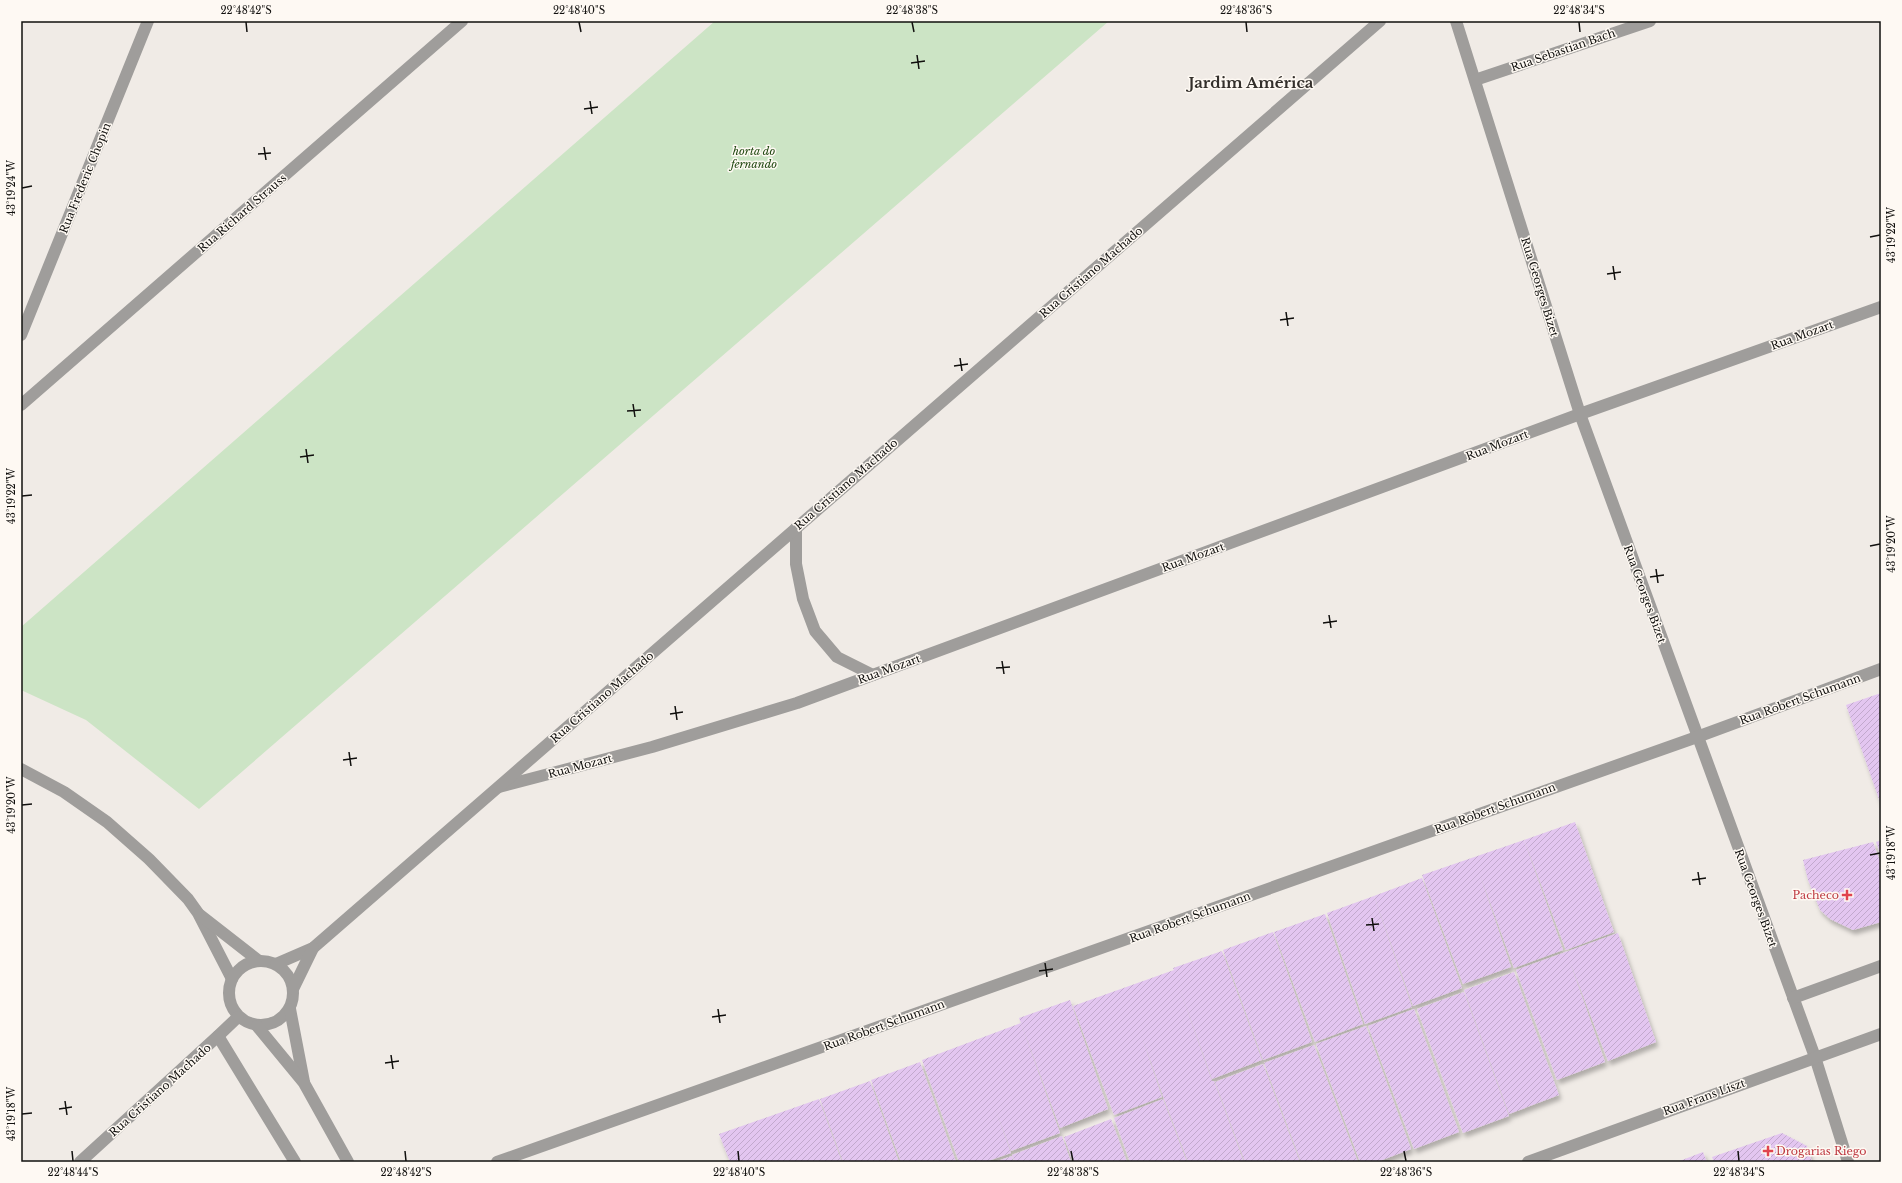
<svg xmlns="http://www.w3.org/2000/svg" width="1902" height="1183" viewBox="0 0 1902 1183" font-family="'Libre Baskerville',serif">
  <defs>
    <pattern id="building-hatch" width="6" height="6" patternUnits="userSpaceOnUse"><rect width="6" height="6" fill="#e3c6f0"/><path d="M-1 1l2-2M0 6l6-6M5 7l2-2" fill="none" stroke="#c2a9cd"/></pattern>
    <filter id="shadow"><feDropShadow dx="2.5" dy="4.5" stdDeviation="2" flood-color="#0004"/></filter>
  </defs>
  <rect width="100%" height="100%" fill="#f0ebe6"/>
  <polygon fill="#cce4c5" points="715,21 1109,21 199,809 86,720 21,690 21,627"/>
  <g fill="url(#building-hatch)" filter="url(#shadow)">
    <polygon points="1881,693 1881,805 1846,705"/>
    <polygon points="1575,822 1614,932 1566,950 1524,840"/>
    <polygon points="1524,840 1563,950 1514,968 1480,875 1511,967 1463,984 1422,875"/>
    <polygon points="1881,840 1881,856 1876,842"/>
    <polygon points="1873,842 1881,864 1881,922 1853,930 1830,919 1820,910 1808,880 1803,860"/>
    <polygon points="1422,878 1462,988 1413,1006 1374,896"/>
    <polygon points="1374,896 1412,1007 1365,1024 1327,913"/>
    <polygon points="1325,914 1363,1024 1315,1042 1274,932"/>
    <polygon points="1273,932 1312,1042 1263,1060 1223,950"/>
    <polygon points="1618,933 1656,1042 1608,1061 1570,962 1605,1062 1557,1080 1516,970"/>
    <polygon points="1222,951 1262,1060 1212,1079 1177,981 1212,1081 1214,1081 1244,1162 1188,1162 1164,1099 1189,1089 1164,1099 1142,1037 1162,1097 1114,1115 1073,1006 1174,970 1173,968"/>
    <polygon points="1514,972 1559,1095 1509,1114 1464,990"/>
    <polygon points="1464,992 1509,1116 1463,1133 1417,1009"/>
    <polygon points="1070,1000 1108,1109 1060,1128 1019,1018"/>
    <polygon points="1414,1009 1459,1132 1414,1149 1368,1026"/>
    <polygon points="1021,1023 1060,1133 1011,1151 995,1108 1011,1153 985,1162 959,1162 922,1060"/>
    <polygon points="1366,1026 1411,1149 1377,1162 1360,1162 1316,1044"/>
    <polygon points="1314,1045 1358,1162 1301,1162 1264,1063"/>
    <polygon points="920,1062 956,1162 901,1162 871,1080"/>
    <polygon points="1263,1064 1300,1162 1245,1162 1215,1082"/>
    <polygon points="870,1081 899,1162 843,1162 820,1099"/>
    <polygon points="819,1099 842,1162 730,1162 719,1134"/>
    <polygon points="1163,1099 1187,1162 1130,1162 1114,1118"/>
    <polygon points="1111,1119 1127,1162 1073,1162 1064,1137"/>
    <polygon points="1782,1133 1807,1146 1812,1162 1714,1162 1712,1157"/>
    <polygon points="1062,1136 1071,1162 1015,1162 1012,1155"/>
    <polygon points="1703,1152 1707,1162 1677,1162"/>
    <polygon points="1012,1156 1014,1162 995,1162"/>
  </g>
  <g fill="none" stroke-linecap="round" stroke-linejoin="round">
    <g stroke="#9f9d9b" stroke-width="12">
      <polyline points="1456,21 1580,414 1815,1057 1848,1162"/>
      <polyline points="1475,80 1650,21"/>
      <polyline points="21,335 148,21"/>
      <polyline points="21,405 462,21"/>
      <polyline points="796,528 796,564 803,599 815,631 837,657 873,675"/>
      <polyline points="21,769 64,792 107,822 149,859 188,899 198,913 232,979"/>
      <polyline points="499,787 652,747 797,703 1580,414 1881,307"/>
      <polyline points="200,915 259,961"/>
      <circle cx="261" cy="993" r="32"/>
      <polyline points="276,964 313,948 1380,21"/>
      <polyline points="293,989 313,948"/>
      <polyline points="1793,998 1881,966"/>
      <polyline points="290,1009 304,1082"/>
      <polyline points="257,1026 304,1083 348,1162"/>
      <polyline points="218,1036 295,1162"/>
      <polyline points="80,1162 218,1036 238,1017"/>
      <polyline points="497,1162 1697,737 1881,669"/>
      <polyline points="1528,1162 1881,1034"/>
    </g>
  </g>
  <path fill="none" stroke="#11100e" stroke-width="1.5" d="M246,22L247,32M579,22L581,32M912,22L914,32M1246,22L1247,32M1579,22L1580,32M917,55L919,69M911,63L925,61M590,101L592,114M584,109L598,107M264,147L266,160M258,154L271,153M22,188L32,186M1870,237L1880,235M1613,266L1615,280M1607,274L1621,272M1286,312L1288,326M1280,320L1294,318M960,358L962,371M954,366L968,364M633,404L635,417M627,411L641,410M306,449L308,463M300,457L314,455M22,496L32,495M1870,546L1880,544M1656,569L1658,583M1650,577L1664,575M1329,615L1331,628M1323,623L1337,621M1002,661L1004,674M996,668L1010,667M675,706L677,720M670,714L683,712M349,752L351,766M343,760L357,758M22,805L32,804M1870,855L1880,853M1698,872L1700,885M1692,880L1706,878M1372,918L1374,931M1366,925L1379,924M1045,963L1047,977M1039,971L1053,969M718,1009L720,1023M712,1017L726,1015M391,1055L393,1069M385,1063L399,1061M65,1101L67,1115M59,1109L72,1107M22,1114L32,1113M72,1151L73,1161M405,1151L406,1161M738,1151L739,1161M1071,1151L1073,1161M1404,1151L1406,1161M1738,1151L1739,1161"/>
  <g fill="#e0444e" stroke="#fef9f3" stroke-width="1.5">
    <path d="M1845 889h4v4h4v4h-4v4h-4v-4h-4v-4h4z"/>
    <path d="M1766 1145h4v4h4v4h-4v4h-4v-4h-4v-4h4z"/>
  </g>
  <g text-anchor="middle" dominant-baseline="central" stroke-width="3" stroke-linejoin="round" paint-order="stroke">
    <g font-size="11" fill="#11100e" stroke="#fef9f3">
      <text transform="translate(1563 50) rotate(-19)">Rua Sebastian Bach</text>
      <text transform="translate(85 178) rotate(-68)">Rua Frederic Chopin</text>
      <text transform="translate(242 213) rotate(-41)">Rua Richard Strauss</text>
      <text transform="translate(1091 272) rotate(-41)">Rua Cristiano Machado</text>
      <text transform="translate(1540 287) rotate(73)">Rua Georges Bizet</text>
      <text transform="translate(1802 335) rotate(-20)">Rua Mozart</text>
      <text transform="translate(1497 445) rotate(-21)">Rua Mozart</text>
      <text transform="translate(846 484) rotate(-41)">Rua Cristiano Machado</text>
      <text transform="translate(1193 557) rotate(-20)">Rua Mozart</text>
      <text transform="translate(1645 594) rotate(70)">Rua Georges Bizet</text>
      <text transform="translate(889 669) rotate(-20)">Rua Mozart</text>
      <text transform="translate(602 697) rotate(-41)">Rua Cristiano Machado</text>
      <text transform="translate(1800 699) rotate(-20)">Rua Robert Schumann</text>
      <text transform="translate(580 766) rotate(-15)">Rua Mozart</text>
      <text transform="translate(1495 808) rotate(-20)">Rua Robert Schumann</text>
      <text transform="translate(1756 898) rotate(70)">Rua Georges Bizet</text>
      <text transform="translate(1190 917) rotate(-20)">Rua Robert Schumann</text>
      <text transform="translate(884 1025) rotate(-20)">Rua Robert Schumann</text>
      <text transform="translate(160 1090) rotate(-42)">Rua Cristiano Machado</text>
      <text transform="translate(1704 1097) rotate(-20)">Rua Frans Liszt</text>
    </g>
    <g font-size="11" font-style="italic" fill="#1e460e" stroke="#fef9f3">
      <text x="754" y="151">horta do<tspan x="754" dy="13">fernando</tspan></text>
    </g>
    <g font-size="11" fill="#be3a42" stroke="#fef9f3" text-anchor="end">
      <text x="1839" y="895">Pacheco</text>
      <text x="1776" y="1151" text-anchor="start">Drogarias Riego</text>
    </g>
    <g font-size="15" font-weight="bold" fill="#332f2b" stroke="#fef9f3">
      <text x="1251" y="82">Jardim América</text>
    </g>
  </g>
  <rect width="1902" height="1183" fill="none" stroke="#fef9f3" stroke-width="44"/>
  <rect x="22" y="22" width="1858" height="1139" fill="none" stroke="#11100e" stroke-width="1.5"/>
  <g font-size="10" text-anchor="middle" fill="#11100e">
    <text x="246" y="14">22°48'42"S</text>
    <text x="579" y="14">22°48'40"S</text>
    <text x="912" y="14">22°48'38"S</text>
    <text x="1246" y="14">22°48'36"S</text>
    <text x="1579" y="14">22°48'34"S</text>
    <text transform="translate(11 188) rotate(-90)" y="4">43°19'24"W</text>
    <text transform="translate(1891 235) rotate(-90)" y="4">43°19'22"W</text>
    <text transform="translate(11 496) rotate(-90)" y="4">43°19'22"W</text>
    <text transform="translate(1891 544) rotate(-90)" y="4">43°19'20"W</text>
    <text transform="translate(11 805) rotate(-90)" y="4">43°19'20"W</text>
    <text transform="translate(1891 853) rotate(-90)" y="4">43°19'18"W</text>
    <text transform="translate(11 1114) rotate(-90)" y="4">43°19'18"W</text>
    <text x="73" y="1176">22°48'44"S</text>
    <text x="406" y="1176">22°48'42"S</text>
    <text x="739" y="1176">22°48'40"S</text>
    <text x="1073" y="1176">22°48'38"S</text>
    <text x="1406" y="1176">22°48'36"S</text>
    <text x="1739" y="1176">22°48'34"S</text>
  </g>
</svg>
